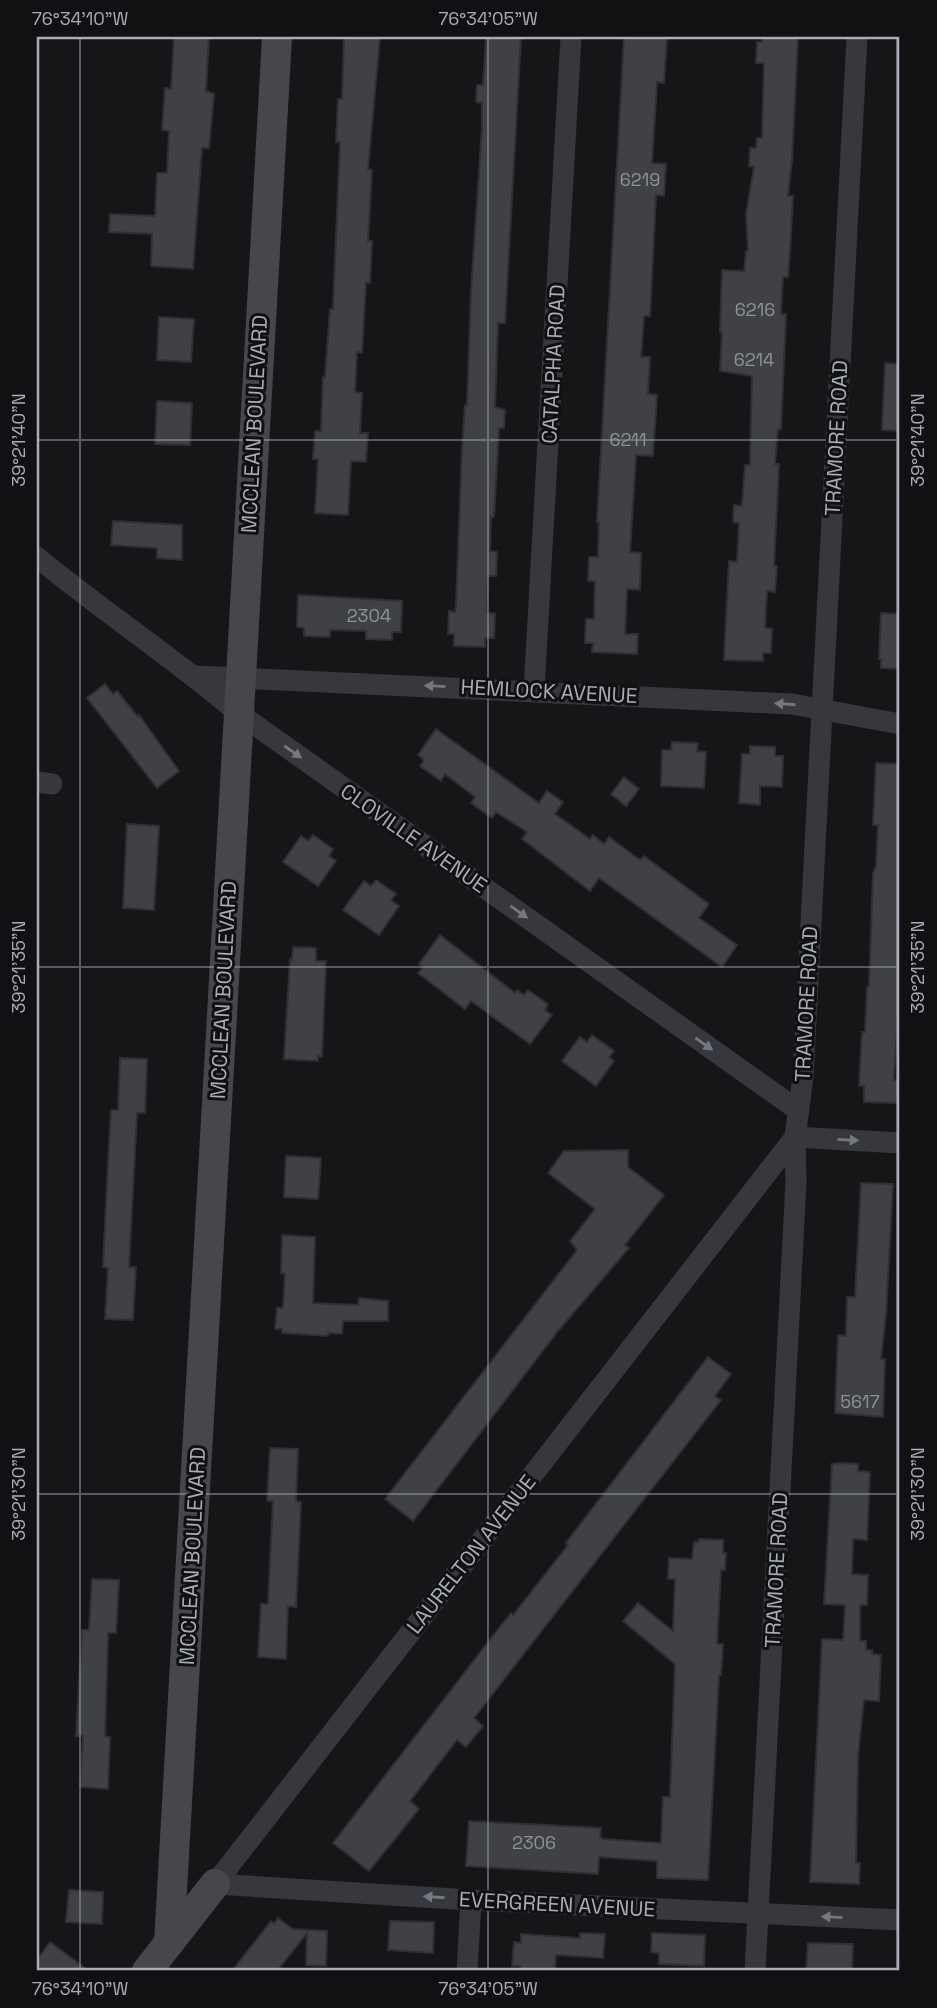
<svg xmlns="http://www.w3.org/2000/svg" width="937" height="2008" viewBox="0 0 937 2008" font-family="'Space Grotesk',sans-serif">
  <rect width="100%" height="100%" fill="#161618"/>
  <g fill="#404145" stroke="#303034" stroke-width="2">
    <polygon points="174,37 209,37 206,91 214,94 209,148 202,148 193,269 151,266 152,234 109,232 110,214 155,216 157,173 167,173 169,131 162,130 165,88 171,89"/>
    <polygon points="344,37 380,37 368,169 372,170 368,241 372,241 370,283 366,282 362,353 357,352 355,392 362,393 360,433 368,433 366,462 351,461 348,515 315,513 318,459 313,459 315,431 321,431 323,377 325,377 330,309 333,309 340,142 336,142 338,99 342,99"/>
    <polygon points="486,37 521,37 505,323 498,323 495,407 505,410 504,428 499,428 494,517 491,517 490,551 497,552 496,576 488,576 487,613 495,614 494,638 485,638 485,647 454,646 454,634 448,634 449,611 455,612 456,604 462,448 465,405 467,405 471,292 482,127 482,103 476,102 477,85 483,85"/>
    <polygon points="624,37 667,37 664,83 657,82 652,163 666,164 664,196 656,195 650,316 644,316 641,357 650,357 648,394 657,395 653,456 636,455 630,552 641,553 640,590 627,589 625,634 638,634 637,654 592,652 593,643 585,643 586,619 594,619 595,581 588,581 589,557 598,557 599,522 597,522"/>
    <polygon points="762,37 798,37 792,160 788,196 793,196 790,252 788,277 783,277 781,314 786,314 781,429 778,429 775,464 779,464 774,566 777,566 775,592 767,591 765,628 772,629 771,653 763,653 763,661 724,660 729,561 737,562 739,523 733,522 734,505 742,506 745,465 750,465 752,376 720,371 722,333 720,332 722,270 744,271 746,251 748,251 746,214 754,167 749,166 750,148 756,148 757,138 762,138 764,63 756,63 757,42 762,42"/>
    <polygon points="159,317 194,319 191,362 157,360"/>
    <polygon points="885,363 900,364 900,431 882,430"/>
    <polygon points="157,401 192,403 190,445 155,444"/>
    <polygon points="113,521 182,525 182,560 157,558 157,548 111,545"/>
    <polygon points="298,595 402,601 401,632 392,632 392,640 366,639 366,631 330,630 330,637 304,636 304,628 297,627"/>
    <polygon points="881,613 900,614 900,669 881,668 881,659 879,659"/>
    <polygon points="105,684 113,694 117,691 138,717 139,715 179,771 157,788 87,698"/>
    <polygon points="436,729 539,803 547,791 563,802 555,814 590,839 593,835 604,844 609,837 640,860 644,856 709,904 699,918 737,945 722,967 599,878 590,891 522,839 527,832 496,812 492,818 471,803 475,797 445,774 441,781 420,766 424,760 418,755"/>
    <polygon points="672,742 698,743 697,751 706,752 704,788 661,786 662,750 671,750"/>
    <polygon points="750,746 775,747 775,756 783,756 782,787 760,786 760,805 739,803 742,754 750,754"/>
    <polygon points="876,763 900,764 900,986 894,1075 894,1080 900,1080 900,1102 893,1103 864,1102 864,1086 859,1086 862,1032 865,1032 867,987 869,987 873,873 876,866 878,825 873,825"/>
    <polygon points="624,777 639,789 626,806 611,794"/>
    <polygon points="127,824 159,826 154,910 123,908"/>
    <polygon points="313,835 333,849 329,856 336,861 318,886 283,862 301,836 308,841"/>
    <polygon points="376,880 396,894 391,900 399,906 379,935 343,910 364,881 371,886"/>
    <polygon points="440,935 515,993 517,990 524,995 528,990 548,1004 545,1010 552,1015 530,1044 471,1001 465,1009 418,973 423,967 419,964"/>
    <polygon points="293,947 316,948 316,961 326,961 322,1057 318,1056 318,1061 284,1059 290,959 292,960"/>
    <polygon points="592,1035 614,1051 609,1057 614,1061 596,1086 562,1061 580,1037 587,1042"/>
    <polygon points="120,1058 147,1059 145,1113 137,1113 129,1267 136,1267 133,1320 105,1319 108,1268 103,1267 108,1163 111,1110 118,1110"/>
    <polygon points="628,1150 628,1167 664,1195 625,1245 629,1248 558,1331 413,1521 385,1499 577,1250 570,1241 595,1209 548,1173 564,1151"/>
    <polygon points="286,1156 321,1158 318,1199 284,1197"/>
    <polygon points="861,1183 893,1184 886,1315 881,1359 885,1359 883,1417 835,1413 838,1335 846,1336 847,1297 855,1297"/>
    <polygon points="282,1235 315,1237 313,1303 358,1305 359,1298 388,1301 388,1321 343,1321 342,1334 328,1333 328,1336 282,1333 282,1329 275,1329 277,1308 283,1308 285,1274 281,1273"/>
    <polygon points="708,1357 731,1374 715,1396 721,1400 474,1718 483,1726 466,1747 457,1740 410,1801 419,1809 369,1871 333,1843 502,1624 511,1613 513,1615 568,1545 566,1543"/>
    <polygon points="270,1448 298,1449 296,1501 301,1502 296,1607 288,1606 286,1659 258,1657 261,1604 268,1604 273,1501 267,1501"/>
    <polygon points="840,1463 858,1464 858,1471 870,1472 867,1540 853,1539 852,1574 868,1575 867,1605 860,1605 860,1641 866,1641 866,1650 872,1650 872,1654 881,1655 879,1701 864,1700 858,1755 856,1863 860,1863 859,1884 810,1882 822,1639 843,1640 845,1605 824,1604 832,1464"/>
    <polygon points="699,1539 723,1540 723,1553 726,1553 725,1570 721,1570 717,1644 723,1644 721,1675 719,1675 708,1880 657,1878 657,1861 599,1857 598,1874 466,1866 469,1821 601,1828 600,1837 603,1839 661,1843 663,1797 670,1797 675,1664 623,1621 638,1603 673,1631 675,1579 668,1579 669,1558 692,1559 694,1542 699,1542"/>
    <polygon points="92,1579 119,1580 116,1633 108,1633 105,1736 110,1737 108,1789 80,1787 83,1736 76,1736 82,1630 89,1630"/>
    <polygon points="69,1890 103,1892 102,1924 66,1922"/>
    <polygon points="278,1918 293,1929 327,1931 326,1966 306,1965 307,1933 277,1971 232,1971 271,1921 274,1924"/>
    <polygon points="390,1921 434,1922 433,1953 388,1950"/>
    <polygon points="580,1933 605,1934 603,1958 556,1955 555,1971 519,1971 520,1966 512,1966 514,1942 521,1943 521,1934 580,1938"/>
    <polygon points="652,1933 705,1935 704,1966 659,1964 659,1953 651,1952"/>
    <polygon points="50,1942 89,1971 37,1971 37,1960"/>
    <polygon points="808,1943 853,1944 852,1971 806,1971"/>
  </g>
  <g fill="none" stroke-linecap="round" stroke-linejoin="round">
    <g stroke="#37383d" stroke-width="21">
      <path d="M37,557C102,611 173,657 237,712L799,1111"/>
      <polyline points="195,676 792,704 900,724"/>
      <polyline points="534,690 571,37"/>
      <polyline points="37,782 52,784"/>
      <polyline points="215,1884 795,1137 900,1143"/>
      <polyline points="215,1884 471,1900 900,1920"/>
      <polyline points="467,1971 471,1900"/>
      <polyline points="755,1971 796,1182 795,1137 803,1077 857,37"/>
    </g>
    <g stroke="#45474d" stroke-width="30">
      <path d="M169,1943C207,1308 240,672 277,37"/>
      <polyline points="147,1971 215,1884"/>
    </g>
  </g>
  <defs><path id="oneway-solid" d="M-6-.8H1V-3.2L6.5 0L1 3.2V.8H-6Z" transform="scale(1.75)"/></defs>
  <g fill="#757881">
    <use href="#oneway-solid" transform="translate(435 686) rotate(-177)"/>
    <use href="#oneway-solid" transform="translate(785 704) rotate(-176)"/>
    <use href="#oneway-solid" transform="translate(293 752) rotate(35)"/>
    <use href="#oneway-solid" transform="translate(519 912) rotate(35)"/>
    <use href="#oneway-solid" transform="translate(704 1044) rotate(35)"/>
    <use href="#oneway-solid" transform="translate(848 1140) rotate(3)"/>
    <use href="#oneway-solid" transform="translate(434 1897) rotate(-176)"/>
    <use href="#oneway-solid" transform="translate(832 1917) rotate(-177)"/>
  </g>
  <path fill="none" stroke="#a8adb8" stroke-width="2" stroke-opacity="0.45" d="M80,37V1971M488,37V1971M897,37V1971M37,440H900M37,967H900M37,1494H900"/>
  <g text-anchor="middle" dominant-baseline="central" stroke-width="6" stroke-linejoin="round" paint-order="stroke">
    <g font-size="18" fill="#8e929b">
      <text x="640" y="179">6219</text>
      <text x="755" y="309">6216</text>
      <text x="754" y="359">6214</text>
      <text x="628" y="439">6211</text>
      <text x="369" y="615">2304</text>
      <text x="860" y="1401">5617</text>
      <text x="534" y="1842">2306</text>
    </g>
    <g font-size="21" fill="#a8adb8" stroke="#111113">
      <text transform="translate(553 364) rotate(-87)">CATALPHA ROAD</text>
      <text transform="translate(254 424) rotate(-87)">MCCLEAN BOULEVARD</text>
      <text transform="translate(836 438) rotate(-87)">TRAMORE ROAD</text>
      <text transform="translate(549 691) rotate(3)">HEMLOCK AVENUE</text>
      <text transform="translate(414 838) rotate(35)">CLOVILLE AVENUE</text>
      <text transform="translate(223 990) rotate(-87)">MCCLEAN BOULEVARD</text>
      <text transform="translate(806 1004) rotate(-87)">TRAMORE ROAD</text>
      <text transform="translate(471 1554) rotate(-52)">LAURELTON AVENUE</text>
      <text transform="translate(192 1556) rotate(-87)">MCCLEAN BOULEVARD</text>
      <text transform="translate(776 1570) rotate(-87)">TRAMORE ROAD</text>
      <text transform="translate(557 1904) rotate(3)">EVERGREEN AVENUE</text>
    </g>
  </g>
  <rect width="937" height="2008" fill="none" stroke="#111113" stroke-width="77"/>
  <rect x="38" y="38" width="860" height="1931" fill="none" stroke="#a8adb8" stroke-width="2.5"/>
  <g font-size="18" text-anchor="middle" fill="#a8adb8">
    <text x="80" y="25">76°34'10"W</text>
    <text x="488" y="25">76°34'05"W</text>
    <text transform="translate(19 440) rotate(-90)" y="6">39°21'40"N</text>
    <text transform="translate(918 440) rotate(-90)" y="6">39°21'40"N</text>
    <text transform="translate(19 967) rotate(-90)" y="6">39°21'35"N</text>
    <text transform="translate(918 967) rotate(-90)" y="6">39°21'35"N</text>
    <text transform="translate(19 1494) rotate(-90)" y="6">39°21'30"N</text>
    <text transform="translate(918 1494) rotate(-90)" y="6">39°21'30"N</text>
    <text x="80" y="1995">76°34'10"W</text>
    <text x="488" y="1995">76°34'05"W</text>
  </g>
</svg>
